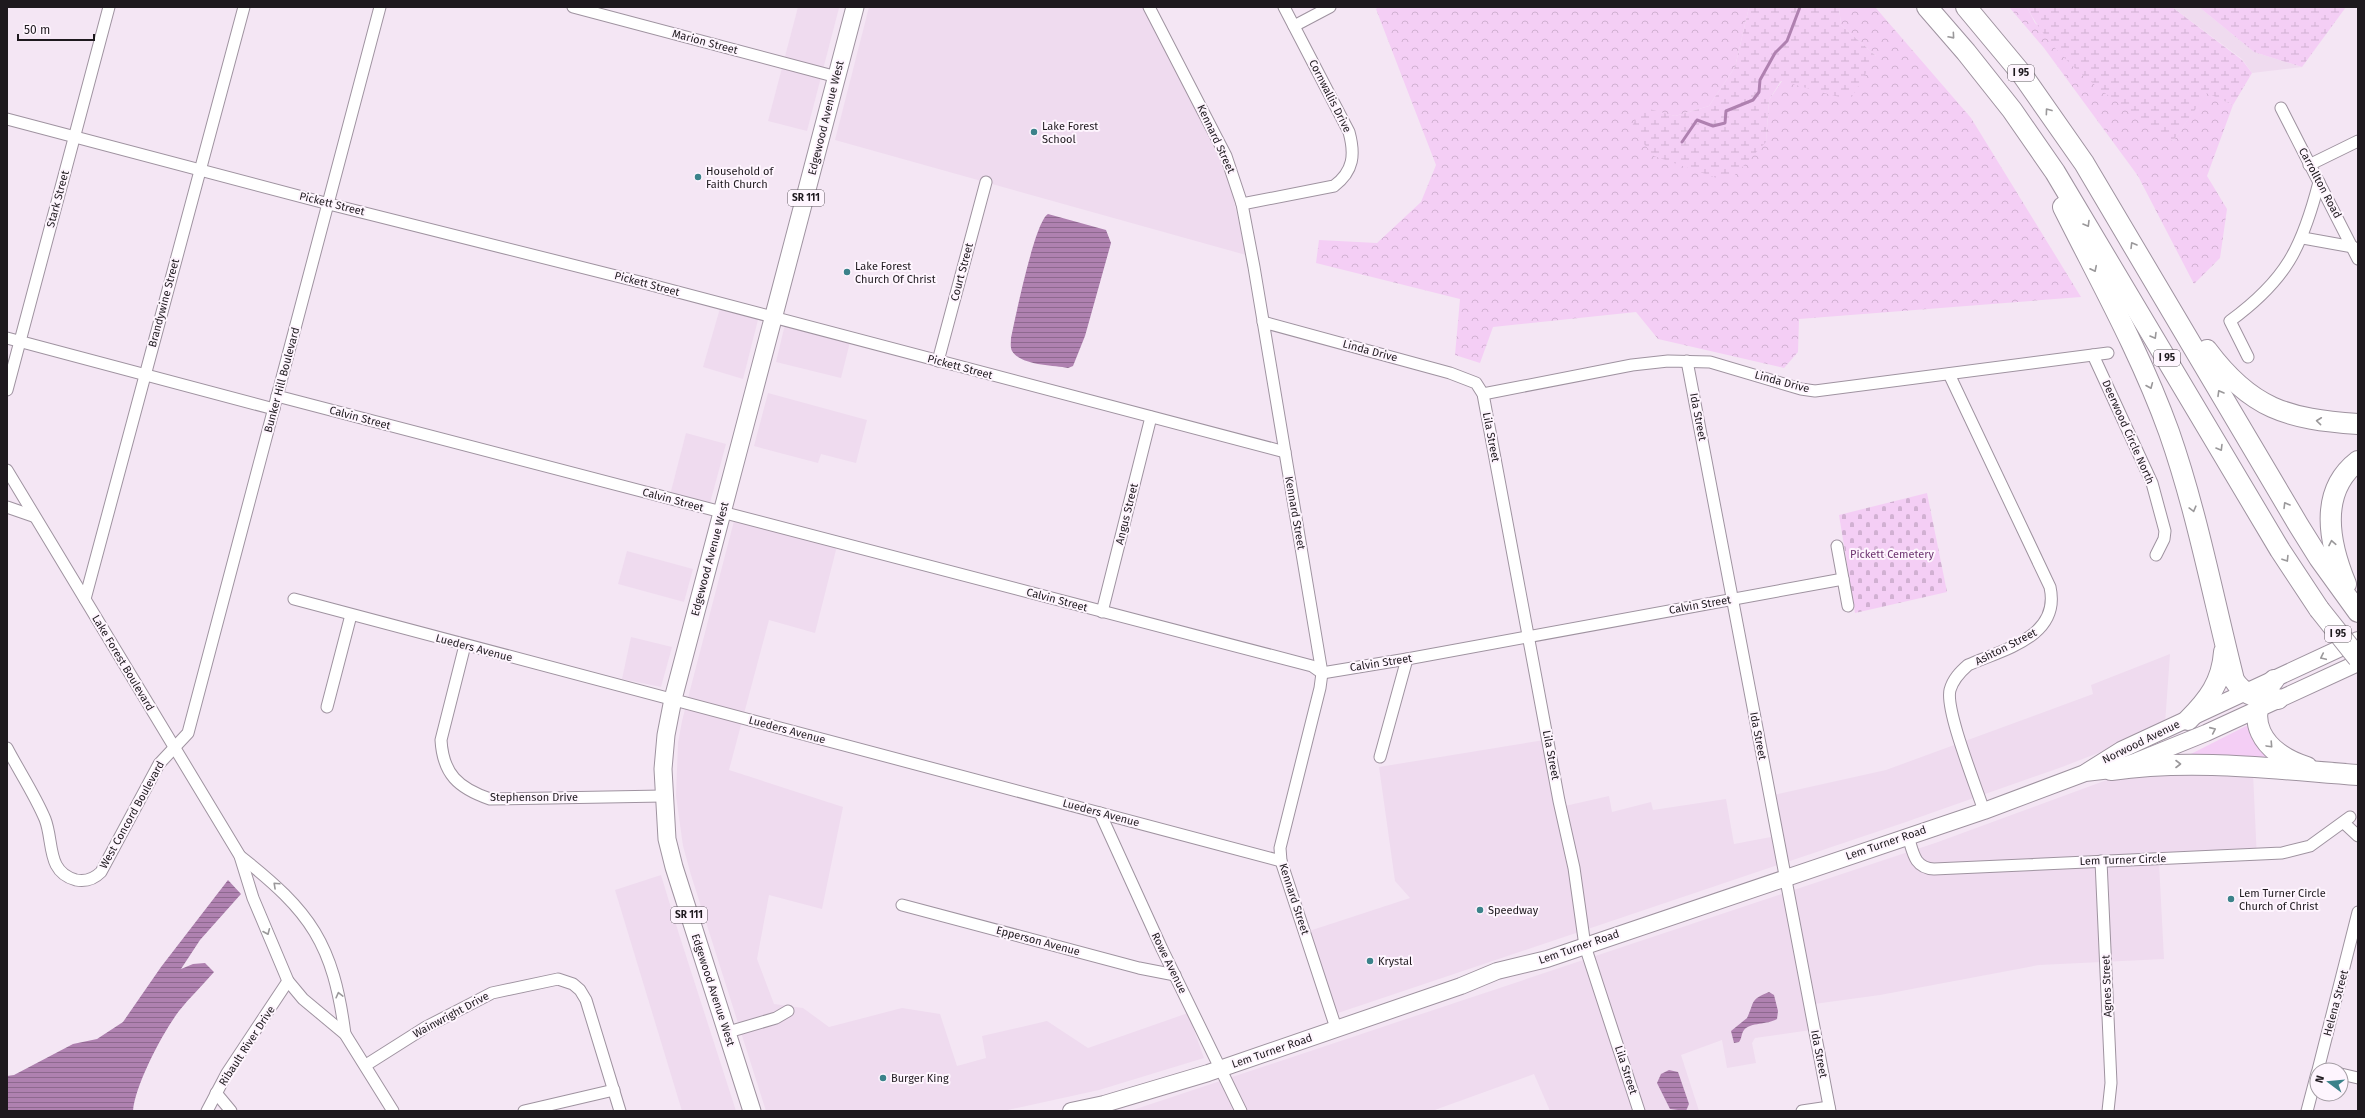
<svg xmlns="http://www.w3.org/2000/svg" width="2365" height="1118" viewBox="0 0 2365 1118" font-family="'Fira Sans',sans-serif">
  <defs>
    <pattern id="forest-crowns" width="20" height="18" patternUnits="userSpaceOnUse"><rect width="20" height="18" fill="#f4cef5"/><path d="M2 6a3 3 0 1 1 6 0M12 15a3 3 0 1 1 6 0" fill="none" stroke="#d1b0d2"/></pattern>
    <pattern id="wetland-marsh" width="20" height="14" patternUnits="userSpaceOnUse"><rect width="20" height="14" fill="#f4cef5"/><path d="M1 5h8M5 5V1M11 12h8M15 12V8" fill="none" stroke="#d1b0d2"/></pattern>
    <pattern id="cemetery-stones" width="16" height="16" patternUnits="userSpaceOnUse"><rect width="16" height="16" fill="#f4cef5"/><path d="M2 7V4a2 2 0 0 1 4 0v3zM10 15v-3a2 2 0 0 1 4 0v3z" fill="#d1b0d2"/></pattern>
    <pattern id="water-rules" width="6" height="5" patternUnits="userSpaceOnUse"><rect width="6" height="5" fill="#af81b0"/><path d="M0 2.5h6" fill="none" stroke="#8e698f"/></pattern>
  </defs>
  <rect width="100%" height="100%" fill="#f4e6f4"/>
  <g fill="#efdbef">
    <polygon points="798,7 839,8 807,131 768,121"/>
    <polygon points="869,7 1145,7 1214,140 1229,178 1246,255 835,140"/>
    <polygon points="2172,7 2199,7 2254,52 2302,67 2252,73 2242,59"/>
    <polygon points="723,298 761,308 743,379 703,367"/>
    <polygon points="787,316 852,334 841,378 776,362"/>
    <polygon points="768,393 867,420 856,463 821,454 818,463 754,446"/>
    <polygon points="686,433 726,444 710,503 670,495"/>
    <polygon points="734,521 837,546 815,633 769,620 729,770 843,807 822,909 769,895 757,959 774,1004 803,1008 829,1027 902,1008 940,1014 957,1066 986,1058 982,1036 1047,1021 1088,1048 1188,1013 1204,1058 1099,1090 1003,1111 766,1111 691,875 683,846 676,796 678,743 682,721"/>
    <polygon points="627,551 693,569 684,602 618,584"/>
    <polygon points="631,637 672,647 661,687 622,679"/>
    <polygon points="2170,654 2165,724 2116,746 2062,767 1903,823 1326,1017 1300,934 1410,898 1395,881 1379,767 1544,740 1556,808 1609,796 1612,812 1651,802 1653,810 1726,799 1734,844 1781,835 1774,795 1886,770 2093,694 2091,685"/>
    <polygon points="2137,772 2253,773 2257,860 2159,863 2164,959 2039,965 1880,995 1814,1004 1818,1029 1755,1038 1752,1043 1756,1063 1727,1068 1722,1040 1681,1055 1699,1111 1550,1111 1534,1074 1432,1111 1130,1111 1938,842 2115,777"/>
    <polygon points="661,875 678,931 736,1111 682,1111 615,890"/>
  </g>
  <polygon fill="#f4cef5" points="2250,724 2278,760 2187,756 2246,726 2249,727"/>
  <g fill="url(#forest-crowns)">
    <polygon points="1378,7 1749,7 1735,67 1709,106 1675,116 1642,108 1766,142 1769,100 1782,81 1876,56 1841,25 1839,7 1875,7 1971,118 2081,297 1799,319 1798,352 1784,368 1658,339 1636,312 1493,327 1480,363 1455,355 1460,299 1316,263 1319,240 1377,243 1421,202 1436,165 1376,9"/>
    <polygon points="2009,7 2027,7 2035,23 2173,141 2207,92 2233,105 2207,176 2227,209 2220,258 2194,284 2138,176 2044,48"/>
  </g>
  <g fill="url(#wetland-marsh)">
    <polygon points="1749,7 1839,7 1841,25 1876,56 1850,100 1781,81 1769,100 1766,142 1728,182 1654,156 1631,128 1642,107 1675,116 1709,106 1735,67"/>
    <path d="M2027,7H2172L2242,60L2252,73L2233,105L2207,93L2173,141C2120,103 2057,67 2027,7Z"/>
    <polygon points="2199,7 2346,7 2302,67 2254,52"/>
  </g>
  <polygon fill="url(#cemetery-stones)" points="1927,493 1947,592 1855,613 1839,515"/>
  <g fill="url(#water-rules)">
    <path d="M1048,214L1106,230L1111,243L1085,336L1073,366L1068,368C1053,365 1021,366 1012,351C1010,347 1011,342 1011,338C1015,319 1035,221 1048,214Z"/>
    <path d="M228,880L241,894L200,940L181,969L193,964L205,963L214,972C203,985 190,997 179,1011C163,1032 135,1085 133,1111H7V1076L14,1075L73,1044L97,1039L123,1022L161,967Z"/>
    <path d="M1769,992L1774,995L1778,1011L1777,1019C1767,1025 1751,1022 1744,1030C1741,1034 1742,1038 1739,1042L1734,1043L1731,1031L1747,1018C1755,1002 1749,1000 1769,992Z"/>
    <polygon points="1669,1070 1678,1072 1689,1104 1686,1111 1670,1109 1657,1083 1661,1074"/>
  </g>
  <g fill="none" stroke-linecap="round" stroke-linejoin="round">
    <polyline stroke="#af81b0" stroke-width="3" points="1682,142 1697,120 1713,126 1725,123 1726,111 1753,100 1759,92 1760,80 1775,53 1787,41 1800,7"/>
    <defs>
      <g id="minor">
        <polyline points="573,7 837,77"/>
        <polyline points="1149,7 1226,156 1242,204 1254,267 1322,673 1320,688 1280,848 1281,861 1336,1028"/>
        <polyline points="1294,26 1330,7"/>
        <polyline points="2281,108 2358,259"/>
        <polyline points="7,119 329,204 640,282 1285,452"/>
        <polyline points="2309,165 2358,141"/>
        <path d="M1242,204L1334,186C1354,171 1355,154 1349,132L1284,7"/>
        <polyline points="2303,238 2353,247"/>
        <polyline points="1263,322 1450,373 1476,383 1483,394 1559,801 1574,868 1585,946 1639,1111"/>
        <polyline points="7,338 274,409"/>
        <polyline points="2093,355 2152,483 2165,531 2164,539 2156,555"/>
        <path d="M2248,357L2230,321C2286,280 2302,248 2319,182"/>
        <polyline points="938,361 986,182"/>
        <polyline points="1687,361 1830,1111"/>
        <path d="M1949,374L2050,587C2061,637 2004,649 1968,665C1960,672 1953,679 1950,690C1945,710 1976,786 1984,811"/>
        <polyline points="7,390 109,7"/>
        <polyline points="1483,394 1632,365 1668,361 1710,362 1801,389 1815,391 2108,353"/>
        <polyline points="277,396 1312,666 1322,673 1407,659 1843,579"/>
        <polyline points="7,470 240,856 253,898 288,981 303,999 345,1034 393,1111"/>
        <polyline points="7,507 33,516"/>
        <polyline points="1837,546 1848,606"/>
        <polyline points="85,599 244,7"/>
        <polyline points="294,599 1281,861"/>
        <polyline points="1102,612 1151,417"/>
        <path d="M465,645L441,740C443,774 458,788 490,799L663,796"/>
        <polyline points="327,707 351,615"/>
        <path d="M7,748C19,771 35,795 45,819C54,842 46,872 76,880C86,882 94,879 101,872L159,764L188,733L380,7"/>
        <polyline points="1380,757 1407,659"/>
        <polyline points="1100,813 1162,949 1241,1111"/>
        <polyline points="2344,823 2358,836"/>
        <path d="M1908,836C1913,852 1914,868 1934,869L2282,853L2310,846L2350,817"/>
        <path d="M240,856C311,912 333,943 345,1034"/>
        <polyline points="2101,861 2111,1083 2108,1111"/>
        <polyline points="902,905 1139,968 1175,975"/>
        <polyline points="725,1033 776,1018 788,1011"/>
        <polyline points="366,1065 426,1027 492,993 558,979 573,984 580,990 586,1000 620,1111"/>
        <polyline points="2318,1070 2358,912"/>
        <polyline points="2341,1074 2358,1078"/>
        <polyline points="216,1093 231,1111"/>
        <polyline points="207,1111 227,1073 288,981"/>
        <polyline points="524,1111 614,1090"/>
        <polyline points="1802,1111 1829,1107"/>
        <polyline points="2307,1111 2317,1073"/>
      </g>
      <g id="secondary">
        <polyline points="2086,772 2121,750 2358,640"/>
        <polyline points="1071,1111 1104,1104 1208,1073 1461,986 1497,971 1547,959 1984,811 2085,773 2111,770 2137,761 2206,733 2358,663"/>
      </g>
      <polyline id="primary" points="752,1111 674,867 667,839 663,769 666,735 673,699 855,7"/>
      <g id="motorway">
        <polyline points="1927,7 1966,52 2012,110 2055,172 2280,550 2319,609"/>
        <polyline points="1966,7 2021,73 2084,163 2299,526 2319,558 2358,612"/>
        <path d="M2063,207C2100,281 2141,354 2169,432C2197,512 2213,597 2234,680C2244,696 2260,700 2278,699"/>
        <path d="M2207,350C2251,409 2287,419 2358,424"/>
        <path d="M2346,584C2329,543 2318,492 2358,461"/>
        <path d="M2274,680C2239,717 2263,754 2307,767"/>
        <path d="M2188,720C2208,700 2222,682 2224,652"/>
        <path d="M2111,770C2193,758 2276,769 2358,775"/>
      </g>
    </defs>
    <use href="#minor" stroke="#9f93a0" stroke-width="13"/>
    <use href="#secondary" stroke="#9f93a0" stroke-width="18"/>
    <use href="#primary" stroke="#9f93a0" stroke-width="19"/>
    <use href="#motorway" stroke="#9f93a0" stroke-width="22"/>
    <use href="#minor" stroke="#fff" stroke-width="11"/>
    <use href="#secondary" stroke="#fff" stroke-width="16"/>
    <use href="#primary" stroke="#fff" stroke-width="17"/>
    <use href="#motorway" stroke="#fff" stroke-width="20"/>
    <defs>
      <polyline id="motorway-bridge" points="2319,609 2358,658"/>
    </defs>
    <use href="#motorway-bridge" stroke="#9f93a0" stroke-width="22" stroke-linecap="butt"/>
    <use href="#motorway-bridge" stroke="#fff" stroke-width="20"/>
  </g>
  <defs><path id="oneway-chevron" d="M-2-3.5L2.5 0L-2 3.5" fill="none" stroke-width="1.6" stroke-linecap="round" stroke-linejoin="round"/></defs>
  <g stroke="#9a989a">
    <use href="#oneway-chevron" transform="translate(1952 36) rotate(49)"/>
    <use href="#oneway-chevron" transform="translate(2048 111) rotate(-126)"/>
    <use href="#oneway-chevron" transform="translate(2087 224) rotate(59)"/>
    <use href="#oneway-chevron" transform="translate(2133 245) rotate(-121)"/>
    <use href="#oneway-chevron" transform="translate(2094 269) rotate(64)"/>
    <use href="#oneway-chevron" transform="translate(2154 336) rotate(59)"/>
    <use href="#oneway-chevron" transform="translate(2150 386) rotate(67)"/>
    <use href="#oneway-chevron" transform="translate(2220 393) rotate(-120)"/>
    <use href="#oneway-chevron" transform="translate(2319 421) rotate(-174)"/>
    <use href="#oneway-chevron" transform="translate(2220 448) rotate(59)"/>
    <use href="#oneway-chevron" transform="translate(2286 505) rotate(-121)"/>
    <use href="#oneway-chevron" transform="translate(2193 509) rotate(75)"/>
    <use href="#oneway-chevron" transform="translate(2332 543) rotate(-101)"/>
    <use href="#oneway-chevron" transform="translate(2286 559) rotate(58)"/>
    <use href="#oneway-chevron" transform="translate(2323 657) rotate(155)"/>
    <use href="#oneway-chevron" transform="translate(2213 730) rotate(-24)"/>
    <use href="#oneway-chevron" transform="translate(2270 745) rotate(47)"/>
    <use href="#oneway-chevron" transform="translate(2178 764)"/>
    <use href="#oneway-chevron" transform="translate(276 885) rotate(-137)"/>
    <use href="#oneway-chevron" transform="translate(267 932) rotate(67)"/>
    <use href="#oneway-chevron" transform="translate(339 995) rotate(-104)"/>
  </g>
  <g fill="#3b828a" stroke="#fef5fe" stroke-width="1.5">
    <circle cx="1034" cy="132" r="4"/>
    <circle cx="698" cy="177" r="4"/>
    <circle cx="847" cy="272" r="4"/>
    <circle cx="2231" cy="899" r="4"/>
    <circle cx="1480" cy="910" r="4"/>
    <circle cx="1370" cy="961" r="4"/>
    <circle cx="883" cy="1078" r="4"/>
  </g>
  <g text-anchor="middle" dominant-baseline="central" stroke-width="4" stroke-linejoin="round" paint-order="stroke">
    <g fill="#fef5fe" stroke="#615b61" stroke-width="1">
      <rect x="2008" y="65" width="26" height="16" rx="3"/>
      <rect x="788" y="190" width="36" height="16" rx="3"/>
      <rect x="2154" y="350" width="26" height="16" rx="3"/>
      <rect x="2325" y="626" width="26" height="16" rx="3"/>
      <rect x="671" y="907" width="36" height="16" rx="3"/>
    </g>
    <g font-size="10" font-weight="bold" fill="#1e191e">
      <text x="2021" y="73">I 95</text>
      <text x="806" y="198">SR 111</text>
      <text x="2167" y="358">I 95</text>
      <text x="2338" y="634">I 95</text>
      <text x="689" y="915">SR 111</text>
    </g>
    <g font-size="11" fill="#1e191e" stroke="#fef5fe">
      <text transform="translate(705 42) rotate(15)">Marion Street</text>
      <text transform="translate(1330 96) rotate(63)">Cornwallis Drive</text>
      <text transform="translate(826 118) rotate(-76)">Edgewood Avenue West</text>
      <text transform="translate(1216 139) rotate(65)">Kennard Street</text>
      <text transform="translate(2320 183) rotate(62)">Carrollton Road</text>
      <text transform="translate(58 199) rotate(-75)">Stark Street</text>
      <text transform="translate(332 204) rotate(14)">Pickett Street</text>
      <text transform="translate(962 272) rotate(-75)">Court Street</text>
      <text transform="translate(647 284) rotate(15)">Pickett Street</text>
      <text transform="translate(164 303) rotate(-75)">Brandywine Street</text>
      <text transform="translate(1370 351) rotate(15)">Linda Drive</text>
      <text transform="translate(960 367) rotate(15)">Pickett Street</text>
      <text transform="translate(282 380) rotate(-75)">Bunker Hill Boulevard</text>
      <text transform="translate(1782 382) rotate(15)">Linda Drive</text>
      <text transform="translate(1698 417) rotate(79)">Ida Street</text>
      <text transform="translate(360 418) rotate(15)">Calvin Street</text>
      <text transform="translate(2128 432) rotate(66)">Deerwood Circle North</text>
      <text transform="translate(1491 437) rotate(79)">Lila Street</text>
      <text transform="translate(673 500) rotate(15)">Calvin Street</text>
      <text transform="translate(1295 513) rotate(80)">Kennard Street</text>
      <text transform="translate(1127 514) rotate(-76)">Angus Street</text>
      <text transform="translate(710 559) rotate(-75)">Edgewood Avenue West</text>
      <text transform="translate(1057 600) rotate(15)">Calvin Street</text>
      <text transform="translate(1700 605) rotate(-10)">Calvin Street</text>
      <text transform="translate(2006 647) rotate(-27)">Ashton Street</text>
      <text transform="translate(474 648) rotate(15)">Lueders Avenue</text>
      <text transform="translate(123 663) rotate(59)">Lake Forest Boulevard</text>
      <text transform="translate(1381 663) rotate(-9)">Calvin Street</text>
      <text transform="translate(787 730) rotate(15)">Lueders Avenue</text>
      <text transform="translate(1758 736) rotate(79)">Ida Street</text>
      <text transform="translate(2141 742) rotate(-26)">Norwood Avenue</text>
      <text transform="translate(1551 755) rotate(79)">Lila Street</text>
      <text x="534" y="797">Stephenson Drive</text>
      <text transform="translate(1101 813) rotate(15)">Lueders Avenue</text>
      <text transform="translate(132 815) rotate(-61)">West Concord Boulevard</text>
      <text transform="translate(1886 843) rotate(-19)">Lem Turner Road</text>
      <text transform="translate(2123 860) rotate(-2)">Lem Turner Circle</text>
      <text transform="translate(1294 899) rotate(72)">Kennard Street</text>
      <text transform="translate(1038 941) rotate(15)">Epperson Avenue</text>
      <text transform="translate(1579 947) rotate(-19)">Lem Turner Road</text>
      <text transform="translate(1169 963) rotate(64)">Rowe Avenue</text>
      <text transform="translate(2107 986) rotate(-92)">Agnes Street</text>
      <text transform="translate(713 990) rotate(72)">Edgewood Avenue West</text>
      <text transform="translate(2336 1003) rotate(-75)">Helena Street</text>
      <text transform="translate(451 1015) rotate(-28)">Wainwright Drive</text>
      <text transform="translate(247 1046) rotate(-57)">Ribault River Drive</text>
      <text transform="translate(1272 1051) rotate(-19)">Lem Turner Road</text>
      <text transform="translate(1819 1054) rotate(79)">Ida Street</text>
      <text transform="translate(1626 1070) rotate(72)">Lila Street</text>
    </g>
    <g font-size="11" fill="#1e191e" stroke="#fef5fe" text-anchor="start">
      <text x="1042" y="126">Lake Forest<tspan x="1042" dy="13">School</tspan></text>
      <text x="706" y="171">Household of<tspan x="706" dy="13">Faith Church</tspan></text>
      <text x="855" y="266">Lake Forest<tspan x="855" dy="13">Church Of Christ</tspan></text>
      <text x="2239" y="893">Lem Turner Circle<tspan x="2239" dy="13">Church of Christ</tspan></text>
      <text x="1488" y="910">Speedway</text>
      <text x="1378" y="961">Krystal</text>
      <text x="891" y="1078">Burger King</text>
    </g>
    <g font-size="11" fill="#6d3570" stroke="#fef5fe">
      <text x="1892" y="554">Pickett Cemetery</text>
    </g>
  </g>
  <rect width="2365" height="1118" fill="none" stroke="#1e191e" stroke-width="16"/>
  <g transform="translate(2329 1082) rotate(286)"><circle r="19" fill="#fef5fe" stroke="#a49da4"/>
  <path d="M0-3L7 15L0 10L-7 15Z" fill="#3b828a"/>
  <text y="-6" font-size="11" font-weight="bold" text-anchor="middle" fill="#1e191e">N</text>
  </g>
  <path d="M18 34v6h76v-6" fill="none" stroke="#1e191e" stroke-width="2"/>
  <text x="24" y="34" font-size="12" fill="#1e191e" stroke="#fef5fe" stroke-width="3" paint-order="stroke">50 m</text>
</svg>
